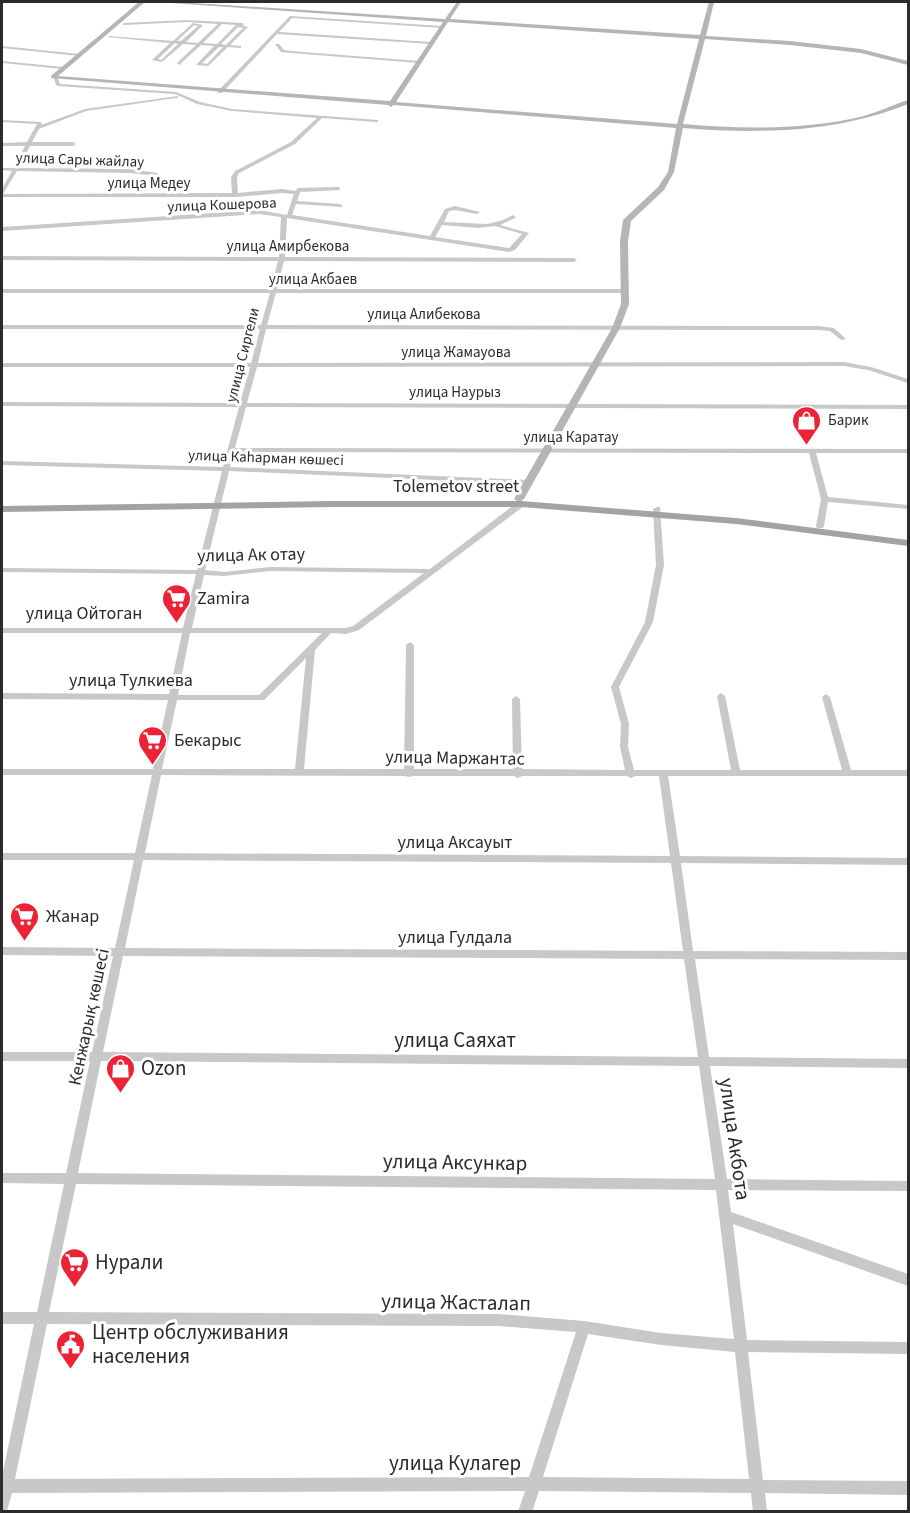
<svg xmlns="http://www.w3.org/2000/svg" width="910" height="1513" viewBox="0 0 910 1513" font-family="'Source Sans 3',sans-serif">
  <rect width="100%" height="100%" fill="#fff"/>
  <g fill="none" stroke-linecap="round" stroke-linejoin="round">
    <g fill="#c8c8c8" fill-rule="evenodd">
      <polygon points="290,16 442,26 444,27 442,28 292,18 279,32 431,42 433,43 431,44 277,34 222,93 218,93 218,91"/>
      <path d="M186,20L243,23L244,25H241L248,27L230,45L241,46V48L228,47L208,66L196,65L214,46L201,45L179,65L177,63L196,45L183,44L162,62L152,60L170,43L107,37L109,36L173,41L193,23L203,25L186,42L198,43L218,24L186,22L124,25L122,24L124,23ZM222,24L236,25L217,44L203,43ZM194,25L198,26L181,41H177ZM238,27L243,28L226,45L221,44ZM175,43L178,44L161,60L158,59ZM219,47H223L207,64L202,63Z"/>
      <polygon points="275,44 279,44 284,50 291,51 419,61 421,62 419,63 291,53 281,52"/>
      <polygon points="2,46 79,54 81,55 79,56 2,48"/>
      <polygon points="2,61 63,67 65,68 63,69 2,63"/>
      <path d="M54,78H58L60,84L176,92L200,102L232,109L378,120V122H376L322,118L295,144L239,173L237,177L238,193L282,189L295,191L298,188L338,187L340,188V190L300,192L297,201L340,204L342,205V207L296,204L292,215L430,236L445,209L455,206L480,212L477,214L455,210L449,211L444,222L487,224L503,220L513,215L516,217L515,218L500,225L529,233L515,250L509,252L287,218L285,257L574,258L577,260L574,262L284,261L277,289H624L627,291L624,293H276L267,325L818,326L834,328L846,339L841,340L830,331L818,330L266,329L258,363L844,362L871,367L908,379V383L868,370L844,366L257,367L247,403L908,405V409L246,407L235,448L908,449V453H816L828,497L908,505V509L828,502L824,526L823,528H817L816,526L821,499L809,453L234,452L230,467L529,480L533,482L529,484L229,471L205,570L224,572L270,567L430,569L518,502H524V506L359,630L346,634L331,633L315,650L304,769H404L406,645L410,642L414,645V769H513L512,699L516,696L520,699L522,769L625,770L620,747L621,724L611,687L645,622L656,565L653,509L657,507H660L664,565L653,622L619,687L629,724L628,747L634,770H731L717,696L721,693L725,696L740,770H842L822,697L826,694L830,697L851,770H908V776H668L680,856L908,858V865L681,863L693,951L908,952V960L695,959L709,1057L908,1059V1068L710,1066L727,1179L908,1181V1191L728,1190L731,1212L908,1274V1286L733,1224L747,1340L908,1342V1354L748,1352L763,1480L908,1481V1495L765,1493L767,1512H753L751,1493L539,1491L532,1512H518L525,1491L12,1493L7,1511L2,1512V1476L34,1324H2V1312H37L64,1184L2,1183V1173H66L90,1061H2V1052H92L113,956L2,955V947L115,948L134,860H2V853H135L152,775H2V769H153L168,700L2,699V693L169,694L182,633H2V628H183L196,574L2,572V568L197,570L222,471L2,465V461L223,467L239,407L2,406V402L240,403L250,367H2V363H251L260,329H2V325H261L270,293H2V289H271L278,261L2,260V256L279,257L281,217L259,214L2,231V227L259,210L287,215L294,194L282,193L235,197H2V189L12,171L2,170V168H13L25,146H2V143L27,142L37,124L2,122V120L40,122L42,123L41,125L85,109L178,96V98H176L86,111L39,129L32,142H73L76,144L73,146H30L18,168L130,169L157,173L160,175L159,176L130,173L17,171L3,194L232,193L231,177L235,171L291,142L317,118L232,111L197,104L175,94L58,86L56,85ZM442,225L478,228L495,226L522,234L509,248L435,237ZM270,571L424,573L353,626L346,628H192L204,575L224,576ZM190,633H322L259,695H178ZM306,658L295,769H162L177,700H264ZM161,775L405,776L409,777L413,776H514L518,778L522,776H627L631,778L635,776H659L670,856L145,853ZM143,860L671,863L683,951L125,948ZM123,956L684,959L698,1057L103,1052ZM101,1061L699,1066L715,1179L78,1173ZM76,1184L716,1190L734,1339L661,1333L584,1321L498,1314L49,1312ZM47,1324L498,1326L576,1332L529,1477L15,1479ZM588,1334L661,1345L735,1352L749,1479L543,1477Z"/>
    </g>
    <path fill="#b5b5b5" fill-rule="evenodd" d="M139,2H145L58,76L390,101L443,22L157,2H178L445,19L457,2H461L450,19L700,35L709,2H714L706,36L790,41L861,49L908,61V65L861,53L790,45L705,39L683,124C742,129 802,130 860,117C876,113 892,105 908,100V104C836,133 759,134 683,128L674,172L664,190L631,221L628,241L629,304L620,328L524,499L519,502L514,499L612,328L621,304L620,241L623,220L658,187L668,172L676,128L394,105L391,107L388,105L51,78V76ZM448,22L699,39L677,124L396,102Z"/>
    <polygon fill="#a3a3a3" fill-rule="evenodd" points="333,501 521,501 736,518 908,540 908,546 736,524 521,507 333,507 2,512 2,506"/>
  </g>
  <defs>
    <symbol id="shop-pin" viewBox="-11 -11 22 30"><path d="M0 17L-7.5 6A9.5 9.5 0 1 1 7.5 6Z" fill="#ec2336" stroke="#fff"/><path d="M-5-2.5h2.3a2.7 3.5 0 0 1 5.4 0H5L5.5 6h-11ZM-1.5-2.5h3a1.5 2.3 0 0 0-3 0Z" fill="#fff"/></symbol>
    <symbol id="supermarket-pin" viewBox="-11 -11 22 30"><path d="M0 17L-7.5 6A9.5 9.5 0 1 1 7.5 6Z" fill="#ec2336" stroke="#fff"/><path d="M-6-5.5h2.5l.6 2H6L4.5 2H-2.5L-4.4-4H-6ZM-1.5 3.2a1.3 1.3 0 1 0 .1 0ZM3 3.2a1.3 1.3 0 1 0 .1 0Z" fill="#fff"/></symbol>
    <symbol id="civic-pin" viewBox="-11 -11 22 30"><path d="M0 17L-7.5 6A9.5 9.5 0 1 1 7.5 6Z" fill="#ec2336" stroke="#fff"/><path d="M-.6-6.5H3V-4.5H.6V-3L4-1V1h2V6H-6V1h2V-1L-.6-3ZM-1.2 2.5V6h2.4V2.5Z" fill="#fff"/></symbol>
  </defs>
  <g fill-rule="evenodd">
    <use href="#shop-pin" x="790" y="404" width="33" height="45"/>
    <use href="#supermarket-pin" x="160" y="582" width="33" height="45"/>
    <use href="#supermarket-pin" x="136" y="724" width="33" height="45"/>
    <use href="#supermarket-pin" x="8" y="900" width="33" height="45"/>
    <use href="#shop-pin" x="104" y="1052" width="33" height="45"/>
    <use href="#supermarket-pin" x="58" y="1246" width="33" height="45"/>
    <use href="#civic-pin" x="54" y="1328" width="33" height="45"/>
  </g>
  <g text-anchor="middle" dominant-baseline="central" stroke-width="6" stroke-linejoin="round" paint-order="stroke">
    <g font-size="15" fill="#2b2b2b" stroke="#fff">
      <text transform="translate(80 160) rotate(2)">улица Сары жайлау</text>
      <text x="149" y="183">улица Медеу</text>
      <text transform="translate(222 205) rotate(-2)">улица Кошерова</text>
      <text x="288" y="246">улица Амирбекова</text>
      <text x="313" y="279">улица Акбаев</text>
      <text x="424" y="314">улица Алибекова</text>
      <text x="456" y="352">улица Жамауова</text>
      <text transform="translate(243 355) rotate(-76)">улица Сиргели</text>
      <text x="455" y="392">улица Наурыз</text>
      <text x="571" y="437">улица Каратау</text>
      <text transform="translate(266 458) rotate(2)">улица Каһарман көшесі</text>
    </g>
    <g font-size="15" fill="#2b2b2b" stroke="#fff" text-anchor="start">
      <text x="828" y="420">Барик</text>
    </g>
    <g font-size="18" fill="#2b2b2b" stroke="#fff">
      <text x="456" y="486">Tolemetov street</text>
      <text transform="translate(251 555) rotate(-1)">улица Ак отау</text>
      <text x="84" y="613">улица Ойтоган</text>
      <text x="131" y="680">улица Тулкиева</text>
      <text transform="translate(455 758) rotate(1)">улица Маржантас</text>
      <text x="455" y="842">улица Аксауыт</text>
      <text x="455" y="937">улица Гулдала</text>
      <text transform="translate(89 1017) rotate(-78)">Кенжарық көшесі</text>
    </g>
    <g font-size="18" fill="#2b2b2b" stroke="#fff" text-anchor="start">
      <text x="197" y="598">Zamira</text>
      <text x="174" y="740">Бекарыс</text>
      <text x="46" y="916">Жанар</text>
    </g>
    <g font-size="21" fill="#2b2b2b" stroke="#fff">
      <text x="455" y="1040">улица Саяхат</text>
      <text transform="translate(735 1139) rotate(82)">улица Акбота</text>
      <text transform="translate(455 1162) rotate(1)">улица Аксункар</text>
      <text transform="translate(456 1302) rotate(1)">улица Жасталап</text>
      <text x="455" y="1463">улица Кулагер</text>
    </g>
    <g font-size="21" fill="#2b2b2b" stroke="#fff" text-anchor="start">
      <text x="141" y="1068">Ozon</text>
      <text x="95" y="1262">Нурали</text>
      <text x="92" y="1332">Центр обслуживания<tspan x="92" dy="24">населения</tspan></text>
    </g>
  </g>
  <rect width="910" height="1513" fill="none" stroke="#2b2b2b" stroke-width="6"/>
</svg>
